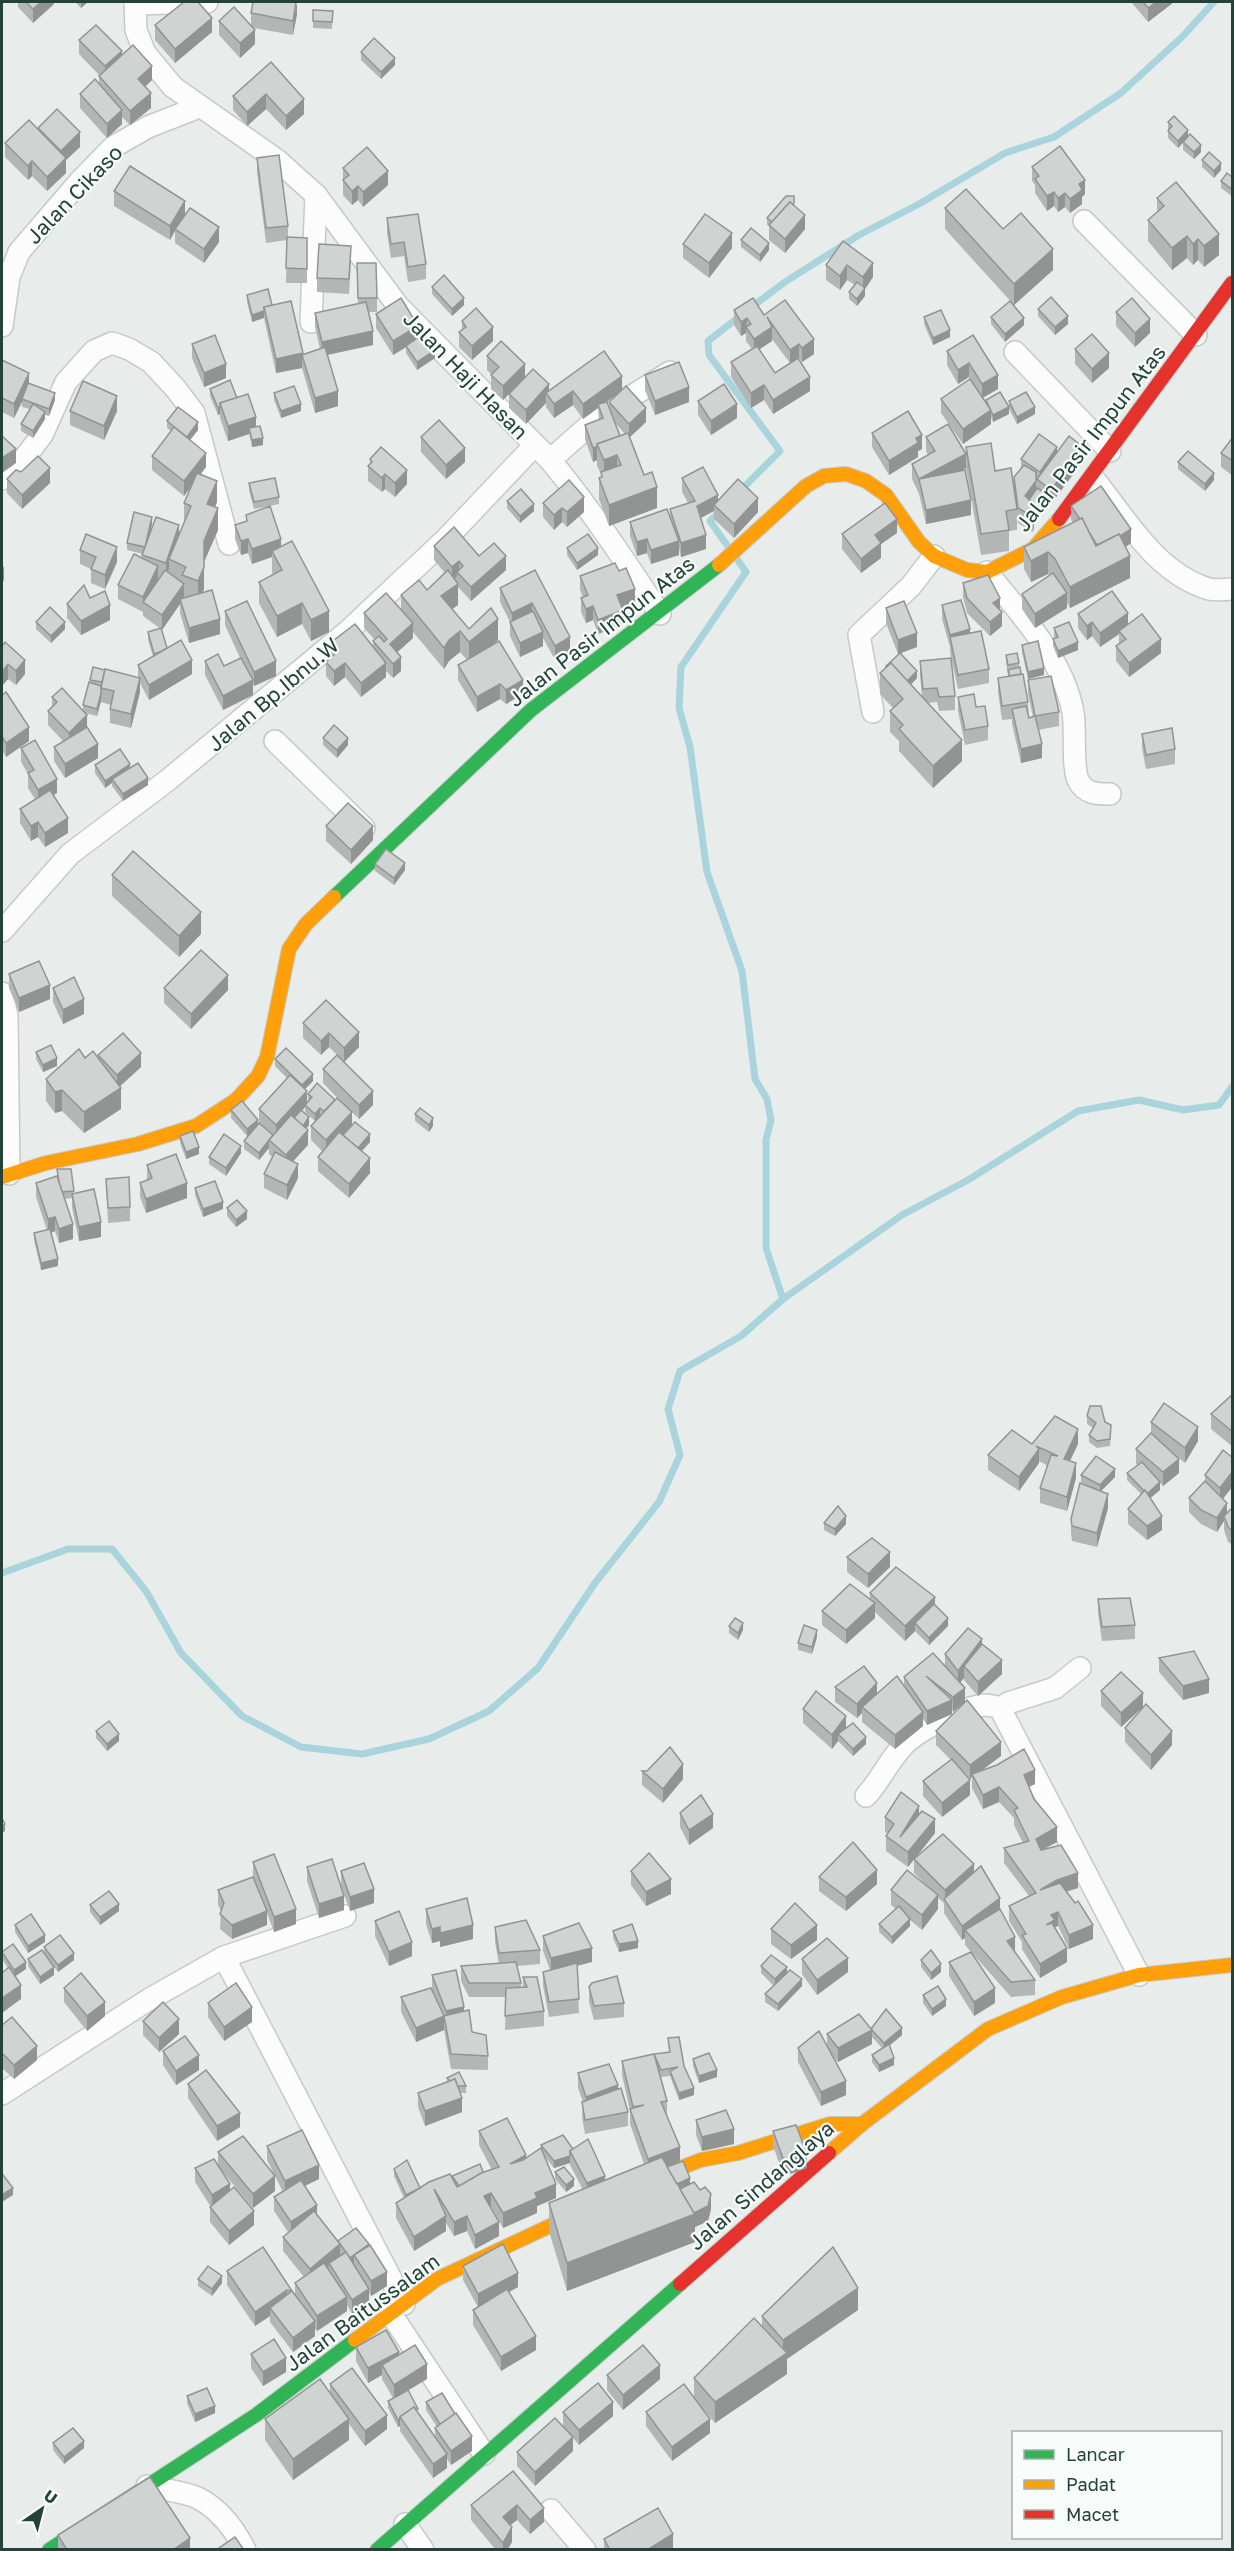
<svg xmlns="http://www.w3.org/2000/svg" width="1234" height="2551" viewBox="0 0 1234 2551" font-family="'Golos Text',sans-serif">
  <rect width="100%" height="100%" fill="#e8edeb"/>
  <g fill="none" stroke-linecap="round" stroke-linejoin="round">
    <g stroke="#a9d4db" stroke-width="7">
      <polyline points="750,308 785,282 859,235 919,204 1005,153 1054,137 1121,93 1182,37 1214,2"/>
      <polyline points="739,317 708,341 709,355 780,451 740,491"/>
      <polyline points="719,512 710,521 729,548"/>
      <polyline points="737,559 746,572 681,667 679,708 690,747 707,872 742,971 755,1079 767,1099 771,1120 766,1140 766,1248 783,1299"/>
      <polyline points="2,1573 68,1549 112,1549 146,1591 181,1653 242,1716 301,1747 362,1754 429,1739 489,1711 538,1668 595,1583 659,1502 680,1455 668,1409 680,1371 741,1336 783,1299 902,1215 968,1180 1078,1111 1139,1100 1183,1110 1219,1105 1232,1087"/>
    </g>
    <defs>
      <g id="street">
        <path d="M135,2L136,30L145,53L173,87L277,160L316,195L398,306L550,460C590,508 625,561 660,614"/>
        <polyline points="135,4 207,2"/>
        <polyline points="1084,221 1196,335"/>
        <polyline points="311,322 316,195"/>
        <polyline points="2,326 9,277 19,252 80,181 113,147 148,127 199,107"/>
        <polyline points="1015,352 1110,451"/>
        <polyline points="550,460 599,417 670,372"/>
        <polyline points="2,479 23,460 42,435 66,382 94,351 112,343 129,349 151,362 176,389 194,413 229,544"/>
        <path d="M1094,479C1127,520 1156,573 1209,589C1216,591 1225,589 1232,589"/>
        <path d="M987,572C1020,614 1063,658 1073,712C1076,730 1072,766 1078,780C1085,794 1097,794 1110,794"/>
        <polyline points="873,712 859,635 911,586 934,556"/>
        <polyline points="275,741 364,828"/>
        <polyline points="2,931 70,854 168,780 348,631 445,540 535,445"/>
        <polyline points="2,993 7,1016 9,1174"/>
        <polyline points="1080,1668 1055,1688 1008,1703 1003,1708 1003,1714 1139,1975"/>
        <path d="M866,1796C880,1781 888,1762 902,1747C916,1731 963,1707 985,1705C990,1705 997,1707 1003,1708"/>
        <polyline points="224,1957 404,2304"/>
        <polyline points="2,2094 148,2000 224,1957 345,1916"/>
        <polyline points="391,2314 484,2454"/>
        <path d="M147,2486C163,2490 183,2491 198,2498C219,2509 235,2530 245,2550"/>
        <polyline points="551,2510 585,2550"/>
        <polyline points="405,2524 423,2550"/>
      </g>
      <g id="fast">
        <polyline points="334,897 531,710 719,565"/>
        <polyline points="49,2550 256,2415 355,2340"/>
        <polyline points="377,2550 680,2284"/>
      </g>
      <g id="slow">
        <polyline points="719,565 806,486 824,476 846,474 866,481 886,495 919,542 934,556 967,570 987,572 1033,549 1059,519"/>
        <polyline points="2,1177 46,1163 138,1144 196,1126 236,1100 258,1076 267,1057 289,949 306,924 334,897"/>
        <polyline points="829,2153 862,2124 988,2029 1062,1997 1139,1975 1232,1965"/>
        <polyline points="647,2181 701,2160 738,2153 830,2124 862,2124"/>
        <polyline points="355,2340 437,2279 584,2210"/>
      </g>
      <g id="jam">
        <polyline points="1059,519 1232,283"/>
        <polyline points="680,2284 829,2153"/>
      </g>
    </defs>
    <use href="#street" stroke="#c5cac8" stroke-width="24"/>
    <use href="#fast" stroke="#c3cbc8" stroke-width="16"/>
    <use href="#slow" stroke="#c3cbc8" stroke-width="16"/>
    <use href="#jam" stroke="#c3cbc8" stroke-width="16"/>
    <use href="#street" stroke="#fcfcfc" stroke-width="21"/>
    <use href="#fast" stroke="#30b455" stroke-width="14"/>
    <use href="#slow" stroke="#ff9f0a" stroke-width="14"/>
    <use href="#jam" stroke="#e5322d" stroke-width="14"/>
  </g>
  <g fill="#b2b6b5" fill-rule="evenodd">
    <polygon points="18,2 54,2 54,4 33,23 18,7"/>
    <polygon points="75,2 88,2 81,8"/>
    <polygon points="1132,2 1174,2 1148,22 1132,3"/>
    <polygon points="313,10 333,11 332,29 313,28"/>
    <polygon points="251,13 297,14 293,35 254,28 255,44 240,58 219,35 219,21 251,25"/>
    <polygon points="155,25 212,32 175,63 155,40"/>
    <polygon points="79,40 122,55 152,80 145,87 151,108 130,125 122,117 122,124 107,138 80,108 80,94 99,83 99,75 79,54"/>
    <polygon points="361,52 395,65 381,79 361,60"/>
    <polygon points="271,62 304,114 286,130 266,109 247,126 233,110 233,96"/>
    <polygon points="1168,122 1188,137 1201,152 1194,159 1183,150 1183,143 1178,148 1168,138"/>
    <polygon points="38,128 80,147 66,160 66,173 47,191 32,176 28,180 5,157 5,143 38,129"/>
    <polygon points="257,158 288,226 288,237 307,238 307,283 286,283 287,240 266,243 257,172"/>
    <polygon points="1202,160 1221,170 1214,178 1202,167"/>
    <polygon points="1032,167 1085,194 1082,197 1082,204 1070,213 1065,207 1058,212 1054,206 1047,211 1035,193 1035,185 1032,181"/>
    <polygon points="343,168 388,185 363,207 358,200 352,205 343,195"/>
    <polygon points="1233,178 1233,197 1221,188 1221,181"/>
    <polygon points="114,191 185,215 219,242 204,263 175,243 175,231 170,240 114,206"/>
    <polygon points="1157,198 1219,255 1204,267 1198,260 1193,265 1187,258 1172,270 1148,241 1148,220 1157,212"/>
    <polygon points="945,208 1003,229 1053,270 1014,305 945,229"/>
    <polygon points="387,218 426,264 426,279 408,282 404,256 391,258 387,233"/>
    <polygon points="767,218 805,229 785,253 769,240 769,226 767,225"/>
    <polygon points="741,240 769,250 760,262 741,247"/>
    <polygon points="843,241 873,277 865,289 865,296 857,306 849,299 849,292 855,285 847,280 840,290 826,280 826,265"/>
    <polygon points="683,244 732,248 709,278 683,258"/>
    <polygon points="351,260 349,294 317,292 317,278"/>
    <polygon points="357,263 377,298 377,312 369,312 373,345 327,355 338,406 315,413 302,368 276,373 264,318 252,322 247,302 247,295 272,305 303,354 320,349 315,327 315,313 358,304"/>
    <polygon points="432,287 464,305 452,316 432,294"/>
    <polygon points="1038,309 1068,324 1055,335 1038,316"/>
    <path d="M734,310L764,315L814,354L802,362L799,358L798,359L810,391L773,414L764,400L751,408L731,377V362L752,349L746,341V333L741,336L734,325ZM772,339L790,363L775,373L759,349L772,341Z"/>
    <polygon points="1116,312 1150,333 1135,347 1116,326"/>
    <polygon points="376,314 418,338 435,358 417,370 406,353 406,347 393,355 376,328"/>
    <polygon points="924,317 950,337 933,345 924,324"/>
    <polygon points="991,317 1024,325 1005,342 991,324"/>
    <polygon points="462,321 493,341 472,360 459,347 459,332 462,331"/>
    <polygon points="973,335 998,389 983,398 986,403 986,400 1009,414 993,422 991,417 991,424 963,444 941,413 941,399 978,392 969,377 958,384 947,365 947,351"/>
    <polygon points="192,344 226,378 204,387 192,358"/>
    <polygon points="1075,349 1109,368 1092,383 1075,364"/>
    <path d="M487,356L525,378L549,390H622L646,422L630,437L657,508L609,526L599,499V478L601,477V474L597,466V460L593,462L585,439V425L599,420L598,408L583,419L573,405L554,418L546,407V403L526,424L509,408V394L519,383L503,400L491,389V374L487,370ZM617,394L609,402V406L607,402ZM615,423L625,434L620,436Z"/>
    <polygon points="2,360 29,384 55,400 49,416 45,415 45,419 33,438 21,431 21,424 30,409 22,407 22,401 14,418 2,412"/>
    <polygon points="645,375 689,402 655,415 645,390"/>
    <polygon points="210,389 237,398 256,427 263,445 252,447 249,434 228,441 220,418 220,414 218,415 210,396"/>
    <polygon points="274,393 301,411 281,418 274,400"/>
    <polygon points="698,401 737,418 711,435 698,415"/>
    <polygon points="1009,401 1035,414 1017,424 1009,409"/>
    <polygon points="70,411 117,411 104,440 70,425"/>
    <polygon points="167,421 198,430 190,440 206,467 201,474 217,502 215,507 218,530 204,562 204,589 202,593 220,634 189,643 180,613 180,604 162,630 161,629 167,648 192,674 149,700 140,683 140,692 131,728 110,723 110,709 111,705 101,702 101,701 97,716 85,713 87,728 98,758 65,778 54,761 54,747 63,741 48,725 48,711 52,707 52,697 83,710 83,705 90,683 90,680 138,677 138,665 153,656 148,640 148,632 161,629 143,616 143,612 118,599 118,585 142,558 143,554 127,550 127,543 152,524 149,536 179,534 184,523 184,503 191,487 184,496 152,470 152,456 171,431 167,428"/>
    <polygon points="872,433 922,449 918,451 918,457 889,475 872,447"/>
    <polygon points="421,437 465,462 446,479 421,452"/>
    <polygon points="926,437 966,468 962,470 971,515 926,524 919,494 912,479 912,464 928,455 926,451"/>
    <polygon points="1233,437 1233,476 1221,467 1221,453"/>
    <polygon points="966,447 1014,487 1014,477 1021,469 1021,459 1057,453 1083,461 1051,504 1048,502 1037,519 1035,518 1033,532 1018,523 1017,516 1017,530 1009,531 1009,551 981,555 966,468"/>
    <polygon points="370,459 407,484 395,497 385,489 382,492 368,481 368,466 370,465"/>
    <polygon points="1178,462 1214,480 1205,491 1178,469"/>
    <polygon points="682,478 718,501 758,512 734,538 714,519 714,511 700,518 706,549 681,557 679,548 679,555 651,564 647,553 637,556 630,536 630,522 670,518 670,509 688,503 682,492"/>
    <polygon points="7,479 50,483 22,509 7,493"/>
    <polygon points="249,483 279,497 279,504 254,509 249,490"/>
    <polygon points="507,501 534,511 520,523 507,508"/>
    <polygon points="543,503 584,512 567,527 562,522 554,530 543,517"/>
    <polygon points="1071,506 1131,543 1126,547 1130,578 1070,608 1067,602 1067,608 1035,628 1022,609 1022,594 1050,576 1048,574 1031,582 1024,569 1024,547 1073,523 1071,520"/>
    <polygon points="246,515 281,546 329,632 311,641 302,624 277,637 259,603 259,582 273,575 272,572 272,557 252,564 248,553 241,555 235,539 235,525 246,521"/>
    <polygon points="897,533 881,544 881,558 861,573 842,549 842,534"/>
    <polygon points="434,546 479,556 506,570 471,601 458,587 458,605 452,609 469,629 498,640 493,645 523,694 506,704 500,699 477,712 458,680 458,665 467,660 460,652 449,661 444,669 413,632 413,638 397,652 401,671 393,678 386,671 386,677 361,697 345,677 334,686 326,676 326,662 329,659 329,644 373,646 373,641 375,640 364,628 364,613 401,609 401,595 427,590 445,573 434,560"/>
    <polygon points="567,548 598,555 577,570 567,555"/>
    <polygon points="80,550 117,562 105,589 91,583 91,569 80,564"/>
    <polygon points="535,570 570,652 555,660 543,638 543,646 520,657 510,636 510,622 500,602 500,588"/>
    <polygon points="619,571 635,603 622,608 623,624 598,634 593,620 586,623 581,612 581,598 583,597 580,590 580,576"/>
    <polygon points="963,583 1000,609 1002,626 990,636 967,613 963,597"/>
    <polygon points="90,598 110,620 81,635 67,618 67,604"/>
    <polygon points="942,605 970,633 989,669 989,683 958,689 950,652 950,647 942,619"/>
    <polygon points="886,608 917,647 901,653 917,678 911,685 922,697 920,676 920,661 955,696 955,710 939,711 937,702 928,703 962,761 933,788 899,751 899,741 890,732 890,711 893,708 880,694 880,673 886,668 886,666 900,653 898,654 886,623"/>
    <polygon points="225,611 276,676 254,686 253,684 253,695 223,710 205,675 205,661 224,666 240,658 225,625"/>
    <polygon points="1078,614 1128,625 1161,653 1129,677 1116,661 1116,646 1119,644 1119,634 1100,647 1092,636 1087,640 1078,628"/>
    <polygon points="36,622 65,629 51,643 36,629"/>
    <polygon points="1054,628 1078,650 1058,658 1053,646 1053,639 1055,638 1054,636"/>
    <polygon points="1022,645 1044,675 1028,679 1022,652"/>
    <polygon points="2,646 25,674 16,685 8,679 2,686"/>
    <polygon points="1006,655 1019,663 1019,667 1028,702 1029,718 1033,717 1028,694 1028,680 1059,712 1059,726 1038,730 1042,758 1021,763 1012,724 1012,719 1002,720 998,692 998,678 1008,676 1006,662"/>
    <polygon points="2,695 29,741 6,757 2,750"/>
    <polygon points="958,697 976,707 988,726 988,740 965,745 958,711"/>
    <polygon points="1142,734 1175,749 1175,764 1146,769 1142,748"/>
    <polygon points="323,738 348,745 337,758 323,745"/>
    <polygon points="21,748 57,793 54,795 68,833 45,847 38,837 31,841 20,823 20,809 35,799 28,788 28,774 21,762"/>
    <polygon points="95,765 130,767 148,785 123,801 112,786 112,783 105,788 95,773"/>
    <polygon points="326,826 373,840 351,864 326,841"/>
    <polygon points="375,864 405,870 394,885 375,871"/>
    <polygon points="112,875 201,934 179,957 112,896"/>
    <polygon points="9,974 50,999 19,1012 9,988"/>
    <polygon points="53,988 84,1014 63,1024 53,1002"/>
    <polygon points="164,988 228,990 191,1029 164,1003"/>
    <polygon points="326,1000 359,1047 344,1062 373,1105 359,1119 352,1112 352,1124 370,1142 362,1151 370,1173 349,1198 318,1171 318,1157 322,1151 311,1140 311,1126 315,1121 305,1112 305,1107 302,1111 309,1125 306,1129 308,1145 293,1161 298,1178 287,1200 264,1188 264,1174 272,1157 269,1154 269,1148 259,1160 244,1149 244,1141 252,1131 247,1136 231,1118 231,1110 258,1125 259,1124 259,1109 287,1078 275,1066 275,1059 313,1081 305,1089 307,1103 308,1101 308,1094 335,1100 346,1107 323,1083 323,1069 337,1055 329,1047 321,1055 303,1038 303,1023"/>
    <polygon points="36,1052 57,1066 43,1072 36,1059"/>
    <polygon points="98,1055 141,1067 120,1086 121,1109 84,1133 62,1111 55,1113 46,1101 46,1079 85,1058 98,1058"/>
    <polygon points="415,1114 433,1126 429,1132 415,1121"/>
    <polygon points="180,1136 199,1154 186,1159 180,1143"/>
    <polygon points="241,1153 226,1176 209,1164 209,1157"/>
    <polygon points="147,1165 187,1198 146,1213 140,1197 140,1183 147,1180"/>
    <polygon points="57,1169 74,1191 74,1193 101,1237 79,1241 72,1208 72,1198 64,1199 73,1239 59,1243 55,1231 51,1233 58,1266 41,1270 34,1240 34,1233 47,1230 36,1197 36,1183 57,1177"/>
    <polygon points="106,1179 130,1207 130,1221 108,1223"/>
    <polygon points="195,1188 223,1209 203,1217 195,1195"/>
    <polygon points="227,1208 247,1219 236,1227 227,1216"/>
    <polygon points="1233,1394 1233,1447 1211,1429 1211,1414"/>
    <polygon points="1087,1416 1105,1422 1111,1433 1110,1446 1097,1448 1089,1442 1089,1435 1093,1428 1087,1424"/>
    <polygon points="1151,1422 1198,1441 1185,1463 1173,1453 1179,1473 1163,1486 1160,1483 1160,1490 1150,1498 1162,1530 1147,1540 1128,1524 1128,1509 1141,1494 1127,1480 1127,1473 1138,1465 1136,1464 1136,1449 1151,1433"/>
    <polygon points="1032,1444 1078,1444 1070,1461 1076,1478 1067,1511 1040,1503 1040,1488 1048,1466 1039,1461 1039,1463 1019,1491 988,1470 988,1455"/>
    <polygon points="1233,1458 1233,1486 1223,1499 1227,1513 1233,1507 1233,1545 1228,1542 1224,1530 1224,1521 1217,1532 1201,1524 1189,1512 1189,1498 1205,1481 1205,1475"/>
    <polygon points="1081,1475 1115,1477 1101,1491 1108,1508 1097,1547 1072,1541 1071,1533 1071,1519 1088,1486 1081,1482"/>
    <polygon points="824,1523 846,1524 835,1536 824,1530"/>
    <polygon points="847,1557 890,1567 868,1588 847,1572"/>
    <polygon points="870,1593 935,1604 948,1626 929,1645 915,1631 905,1641 875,1612 875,1618 846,1644 822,1625 822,1611 870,1599"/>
    <polygon points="1098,1599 1135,1625 1135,1639 1102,1641 1098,1613"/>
    <polygon points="729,1626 743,1630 738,1640 729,1633"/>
    <polygon points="817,1637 812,1654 798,1650 798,1643"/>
    <polygon points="982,1644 1002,1674 978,1696 964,1680 964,1678 960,1683 965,1702 1001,1756 981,1771 1035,1784 1029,1787 1034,1799 1057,1842 1042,1850 1078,1888 1066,1892 1093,1939 1069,1949 1058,1926 1055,1927 1067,1962 1040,1978 1022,1949 1022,1942 1009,1921 1009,1906 1029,1896 1004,1863 1004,1848 1023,1843 1014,1825 1014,1818 999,1802 983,1809 972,1788 972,1777 970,1779 963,1771 970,1795 942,1817 923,1796 923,1781 951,1760 936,1745 936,1731 964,1703 953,1712 952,1710 952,1714 927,1725 923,1719 923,1726 895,1749 862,1722 862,1713 857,1718 835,1702 835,1687 877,1694 904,1686 904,1677 945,1666 945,1654"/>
    <polygon points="1159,1658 1209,1693 1183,1700 1159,1672"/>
    <polygon points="1101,1691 1143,1707 1121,1727 1101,1706"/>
    <polygon points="803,1709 846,1728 866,1744 853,1756 838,1741 832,1749 803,1723"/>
    <polygon points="1125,1728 1172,1745 1151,1770 1125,1742"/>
    <polygon points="96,1731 119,1741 107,1751 96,1738"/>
    <polygon points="642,1771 683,1779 663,1803 642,1785"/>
    <polygon points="680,1813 713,1828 689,1845 680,1827"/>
    <polygon points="919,1814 935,1833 916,1858 974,1872 1000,1909 1015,1951 1035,1980 1035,1995 1011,1997 965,1945 965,1938 962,1940 944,1913 944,1903 938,1898 938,1909 922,1930 910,1920 910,1926 892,1944 879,1932 879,1924 896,1909 891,1905 891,1890 928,1887 914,1873 914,1859 908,1867 886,1851 886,1836 888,1834 885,1832 885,1817"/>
    <polygon points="253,1862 296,1924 274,1932 267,1913 267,1925 232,1939 220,1929 221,1911 218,1905 218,1890 253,1877"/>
    <polygon points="307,1867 344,1910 319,1918 307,1881"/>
    <polygon points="341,1871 374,1903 350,1911 341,1885"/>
    <polygon points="631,1871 671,1894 646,1906 631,1885"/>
    <polygon points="819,1877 877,1884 846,1911 819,1891"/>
    <polygon points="90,1905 119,1911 100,1925 90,1912"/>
    <polygon points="426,1909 473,1939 440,1947 440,1941 432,1943 426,1924"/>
    <polygon points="375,1921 412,1956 389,1966 375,1936"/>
    <polygon points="15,1925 45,1942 28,1953 15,1932"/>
    <polygon points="495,1927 540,1950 540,1964 517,1966 521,1983 521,1987 523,1987 523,1977 544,2011 544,2026 505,2030 506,1997 469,1997 461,1981 461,1966 499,1964 495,1942"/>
    <polygon points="771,1929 817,1940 791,1959 771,1944"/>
    <polygon points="613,1931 638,1948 619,1952 613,1938"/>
    <polygon points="543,1936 592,1962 577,1966 579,2013 549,2017 543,1986 543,1972 550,1970 543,1951"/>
    <polygon points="44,1947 74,1960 58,1972 48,1959 54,1975 40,1984 28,1966 28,1959 44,1954"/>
    <polygon points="2,1952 26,1969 15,1976 21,1999 8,1968 2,1959"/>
    <polygon points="802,1959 848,1972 817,1995 802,1974"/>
    <polygon points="921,1960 941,1972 931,1980 921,1967"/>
    <polygon points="949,1962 995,2003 974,2016 949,1976"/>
    <polygon points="761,1966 787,1974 802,1986 778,2011 765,2002 765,1994 774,1986 761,1973"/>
    <polygon points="432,1975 464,2011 472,2032 488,2056 488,2070 451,2069 444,2030 416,2042 401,2012 401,1997 432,1989"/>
    <polygon points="589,1987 624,2003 624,2017 594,2020 589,2002"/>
    <polygon points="64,1988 105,2016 87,2031 64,2002"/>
    <polygon points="923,1995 946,2006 932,2016 923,2003"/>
    <polygon points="208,2003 252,2022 224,2041 208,2017"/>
    <polygon points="143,2021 179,2034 159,2052 143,2035"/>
    <polygon points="2,2025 37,2060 14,2079 2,2068"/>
    <polygon points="871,2029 902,2035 889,2046 894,2065 879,2072 872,2062 872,2055 882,2048 872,2037 872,2044 838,2062 832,2056 846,2095 821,2106 798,2062 798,2048 827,2045 827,2034"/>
    <polygon points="668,2038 684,2066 694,2095 679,2100 670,2076 661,2077 667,2101 667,2116 680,2161 667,2166 690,2184 711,2209 708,2221 695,2227 695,2242 567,2291 549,2231 549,2203 583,2190 570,2165 570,2163 554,2168 545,2157 556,2198 537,2206 537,2213 503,2228 491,2207 491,2208 499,2236 475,2249 467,2231 454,2236 446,2223 446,2231 414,2251 396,2218 396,2203 404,2198 394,2176 394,2169 420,2188 452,2176 483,2172 492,2170 479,2145 479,2131 526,2158 541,2148 541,2145 573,2149 605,2180 644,2164 630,2124 630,2111 622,2075 622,2061 669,2052"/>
    <polygon points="163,2051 199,2070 176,2085 163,2065"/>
    <polygon points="693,2059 717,2077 699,2083 693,2066"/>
    <polygon points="578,2073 618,2090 628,2112 628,2126 585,2134 582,2117 583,2102 578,2088"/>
    <polygon points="447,2078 466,2086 466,2093 460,2093 462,2112 425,2126 418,2107 418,2093 447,2082"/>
    <polygon points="188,2084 240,2127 217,2141 188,2098"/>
    <polygon points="696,2120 734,2144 702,2151 696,2135"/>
    <polygon points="773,2131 807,2168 784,2176 773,2146"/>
    <polygon points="267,2146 319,2179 305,2186 317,2216 338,2241 369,2246 387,2286 371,2296 369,2293 369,2303 352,2314 347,2305 347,2311 317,2331 315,2329 315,2336 293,2352 270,2322 270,2316 255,2326 227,2285 227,2271 263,2247 295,2295 295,2283 304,2277 283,2251 283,2237 288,2232 274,2211 274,2197 283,2192 267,2160"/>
    <polygon points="218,2152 275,2191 253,2208 221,2170 230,2190 254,2225 229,2245 210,2222 210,2207 211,2207 195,2182 195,2168 218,2165"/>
    <polygon points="555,2172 574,2186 566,2192 555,2179"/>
    <polygon points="463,2266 518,2287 509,2292 536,2350 501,2371 473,2325 473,2310 478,2307 463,2280"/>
    <polygon points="198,2279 222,2283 212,2296 198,2286"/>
    <polygon points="858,2310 787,2359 787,2374 715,2423 703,2409 710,2433 672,2461 646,2426 646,2412 694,2398 694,2378 762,2326 762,2316"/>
    <polygon points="356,2347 399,2355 427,2379 408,2390 418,2413 435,2437 435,2428 437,2427 426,2410 426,2402 472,2451 451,2465 447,2459 447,2468 433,2478 400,2431 400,2426 398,2427 388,2408 388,2401 393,2398 382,2379 382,2375 368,2383 356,2361"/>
    <polygon points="251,2354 286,2372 263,2386 251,2368"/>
    <polygon points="607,2375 660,2379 623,2410 607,2390"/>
    <polygon points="330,2384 387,2429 365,2446 349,2424 349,2440 293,2480 265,2440 265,2419 330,2393"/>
    <polygon points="187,2396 215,2413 195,2422 187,2403"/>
    <polygon points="563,2412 613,2416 579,2445 573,2438 573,2451 535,2486 517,2466 517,2452 563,2426"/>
    <polygon points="53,2443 84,2448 64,2464 53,2450"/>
    <polygon points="513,2471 544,2522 530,2534 517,2520 510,2525 512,2542 507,2550 496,2550 471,2520 471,2505"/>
    <polygon points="58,2535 190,2550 58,2550"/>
    <polygon points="604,2539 673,2548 672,2550 604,2550"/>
  </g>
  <g fill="#919493">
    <polygon points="41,2 54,2 54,4 33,23 33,9"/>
    <polygon points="81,2 88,2 81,8"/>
    <polygon points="297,2 297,14 293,35 293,21"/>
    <polygon points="1156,2 1174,2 1148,22 1148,8"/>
    <polygon points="212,18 212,32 175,63 175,49"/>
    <polygon points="255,30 255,44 240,58 240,43"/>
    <polygon points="122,51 122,65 105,81 105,66"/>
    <polygon points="395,58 395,65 381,79 381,72"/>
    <polygon points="152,66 152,80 138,93 138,79"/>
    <polygon points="151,93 151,108 130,125 130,111"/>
    <polygon points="266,94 266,109 247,126 247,112"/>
    <polygon points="304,99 304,114 286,130 286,116"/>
    <polygon points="122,110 122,124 107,138 107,124"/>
    <polygon points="1188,130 1188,137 1178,148 1178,141"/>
    <polygon points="80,132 80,147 66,160 66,173 47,191 47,177 61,164 61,151"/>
    <polygon points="1201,145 1201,152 1194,159 1194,152"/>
    <polygon points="32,161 32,176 28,180 28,166"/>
    <polygon points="1221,163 1221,170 1214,178 1214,171"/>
    <polygon points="388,171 388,185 363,207 363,192"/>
    <polygon points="1085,180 1085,194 1082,197 1082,204 1070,213 1070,199 1079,184"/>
    <polygon points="358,186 358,200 352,205 352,191"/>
    <polygon points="1054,192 1054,206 1047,211 1047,196"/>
    <polygon points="1065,193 1065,207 1058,212 1058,198"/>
    <polygon points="185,201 185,215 175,229 175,231 170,240 170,226"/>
    <polygon points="805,215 805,229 785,253 785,239"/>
    <polygon points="219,227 219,242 204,263 204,249"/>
    <polygon points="732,233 732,248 709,278 709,263"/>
    <polygon points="1219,234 1219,255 1204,267 1204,246"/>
    <polygon points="1187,236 1187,258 1172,270 1172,248"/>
    <polygon points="1198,239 1198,260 1193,265 1193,244"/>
    <polygon points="769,243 769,250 760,262 760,255"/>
    <polygon points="1053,249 1053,270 1014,305 1014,284"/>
    <polygon points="873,263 873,277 865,289 865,296 857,306 857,299 863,291 863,277"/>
    <polygon points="847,265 847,280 840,290 840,276"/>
    <polygon points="464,298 464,305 452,316 452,309"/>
    <polygon points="264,311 264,318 252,322 252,315"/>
    <polygon points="1068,316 1068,324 1055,335 1055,327"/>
    <polygon points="747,318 746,333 741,336 741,322"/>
    <polygon points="1024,318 1024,325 1005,342 1005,334"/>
    <polygon points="1150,319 1150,333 1135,347 1135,333"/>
    <polygon points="418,326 418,340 393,355 393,341"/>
    <polygon points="493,327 493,341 472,360 472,346"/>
    <polygon points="772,327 772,341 754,353 754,339"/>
    <polygon points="950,330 950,337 933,345 933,338"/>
    <polygon points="373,331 373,345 322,356 322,342"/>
    <polygon points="814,339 814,354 802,362 802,348"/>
    <polygon points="799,344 799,358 790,364 790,350"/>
    <polygon points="435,350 435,358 417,370 417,362"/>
    <polygon points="303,353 303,358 302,355 302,368 276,373 276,359"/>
    <polygon points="1109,353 1109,368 1092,383 1092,369"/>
    <polygon points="969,363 969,377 958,384 958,370"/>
    <polygon points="226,364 226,378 204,387 204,373"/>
    <polygon points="525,364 525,378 503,400 503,386"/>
    <polygon points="29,373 29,388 14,418 14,404"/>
    <polygon points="998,375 998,389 982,398 982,384"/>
    <polygon points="622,376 622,391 599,407 598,404 598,408 583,419 583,404"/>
    <polygon points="810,377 810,391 773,414 773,400"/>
    <polygon points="549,384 549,398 546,393 546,403 526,424 526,410"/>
    <polygon points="764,385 764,400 751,408 751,393"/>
    <polygon points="689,387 689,402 655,415 655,401"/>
    <polygon points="338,391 338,406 315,413 315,398"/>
    <polygon points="573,391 573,405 554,418 554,404"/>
    <polygon points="55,393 55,400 49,416 49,409"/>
    <polygon points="117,396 117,411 104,440 104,426"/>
    <polygon points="301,404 301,411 281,418 281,411"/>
    <polygon points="737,404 737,418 711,435 711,421"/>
    <polygon points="220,407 220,414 218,415 218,408"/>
    <polygon points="1009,407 1009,414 993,422 993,415"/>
    <polygon points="1035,407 1035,414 1017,424 1017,417"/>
    <polygon points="646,408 646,422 629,438 629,424"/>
    <polygon points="991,410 991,424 963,444 963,429"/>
    <polygon points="45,412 45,419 33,438 33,431"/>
    <polygon points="256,417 256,431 249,428 249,434 228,441 228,426"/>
    <polygon points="198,422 198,430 187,444 187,437"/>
    <polygon points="922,435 922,449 918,451 918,457 889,475 889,461 916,438"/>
    <polygon points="263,438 263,445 252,447 252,440"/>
    <polygon points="597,446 597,460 593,462 593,448"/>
    <polygon points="1057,447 1057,461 1040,481 1040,472"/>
    <polygon points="1083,447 1083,461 1051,504 1051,490"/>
    <polygon points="465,448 465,462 446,479 446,465"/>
    <polygon points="16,449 16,463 2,473 2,458"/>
    <polygon points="206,453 206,467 184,496 184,481"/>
    <polygon points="966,454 966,468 922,492 919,479"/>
    <polygon points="617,455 617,476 604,481 604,460"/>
    <polygon points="50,468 50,483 22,509 22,495"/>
    <polygon points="407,470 407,484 395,497 395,483"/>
    <polygon points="1036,472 1036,495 1025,510 1025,496"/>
    <polygon points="1214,473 1214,480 1205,491 1205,484"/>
    <polygon points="385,474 385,489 382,492 382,478"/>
    <polygon points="217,481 217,502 207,525 207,504"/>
    <polygon points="657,487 657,508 609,526 609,505"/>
    <polygon points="718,495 718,509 714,505 714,511 697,520 697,506"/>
    <polygon points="1048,495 1048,503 1037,519 1037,512"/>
    <polygon points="584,497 584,512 567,527 567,512"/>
    <polygon points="758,498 758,512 734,538 734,524"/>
    <polygon points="971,500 971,515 926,524 926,510"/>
    <polygon points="534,504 534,511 520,523 520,516"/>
    <polygon points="1035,505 1035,520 1033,532 1033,517"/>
    <polygon points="218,508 218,530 204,562 204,541"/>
    <polygon points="562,508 562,522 554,530 554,515"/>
    <polygon points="152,517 152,524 145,554 145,547"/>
    <polygon points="897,519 897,533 881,544 881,558 861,573 861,559 875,535"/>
    <polygon points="179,525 179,539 169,559 169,569 166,577 166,563"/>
    <polygon points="1131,529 1131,543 1100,564 1100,550"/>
    <polygon points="706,535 706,549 681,557 681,543"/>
    <polygon points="248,539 248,553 241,555 241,541"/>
    <polygon points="281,539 281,553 272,551 272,557 252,564 252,549"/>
    <polygon points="647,539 647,553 637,556 637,542"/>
    <polygon points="679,541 679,555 651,564 651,550"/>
    <polygon points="117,547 117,562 105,589 105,575"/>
    <polygon points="598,548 598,555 577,570 577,563"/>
    <polygon points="1048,552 1048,574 1031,582 1031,561"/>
    <polygon points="506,556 506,570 471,601 471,587"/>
    <polygon points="1130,556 1130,578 1070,608 1070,587"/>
    <polygon points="459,561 459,573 457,572 457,576 452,581 452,567"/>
    <polygon points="4,566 4,580 2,583 2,569"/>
    <polygon points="158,566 158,580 143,602 143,597"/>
    <polygon points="204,567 204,589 198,603 198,581"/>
    <polygon points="184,584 184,598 180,599 180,604 162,630 162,615"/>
    <polygon points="458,584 458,605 441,617 441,596"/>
    <polygon points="635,589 635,603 617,609 617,595"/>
    <polygon points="1067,593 1067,608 1035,628 1035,614"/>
    <polygon points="1000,598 1000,612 993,603"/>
    <polygon points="302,603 302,624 277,637 277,616"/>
    <polygon points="532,603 532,617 512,627 512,613"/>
    <polygon points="110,605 110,620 81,635 81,621"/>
    <polygon points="593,606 593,620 586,623 586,609"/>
    <polygon points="623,610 623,624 598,634 598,620"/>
    <polygon points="329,611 329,632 311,641 311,620"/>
    <polygon points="1002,612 1002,626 990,636 990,622"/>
    <polygon points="1128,613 1128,628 1119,631 1119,634 1100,647 1100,633"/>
    <polygon points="220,619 220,634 189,643 189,628"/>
    <polygon points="498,619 498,640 469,663 469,642"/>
    <polygon points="65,622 65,629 51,643 51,636"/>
    <polygon points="1092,622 1092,636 1087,640 1087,626"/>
    <polygon points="413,623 413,638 390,659 390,644"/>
    <polygon points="970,629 970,643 950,640 950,635"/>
    <polygon points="460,631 460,652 449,661 444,669 444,648 449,640"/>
    <polygon points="543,632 543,646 520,657 520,643"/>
    <polygon points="917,633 917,647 898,654 898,640"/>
    <polygon points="570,637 570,652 555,660 555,646"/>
    <polygon points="1161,639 1161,653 1129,677 1129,663"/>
    <polygon points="1078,642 1078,650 1058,658 1058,651"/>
    <polygon points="401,657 401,671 393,678 393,664"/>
    <polygon points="25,660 25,674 16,685 16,671"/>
    <polygon points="192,660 192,674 149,700 149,685"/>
    <polygon points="276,661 276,676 254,686 254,672"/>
    <polygon points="345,663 345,677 334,686 334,671"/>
    <polygon points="386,663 386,677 361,697 361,683"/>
    <polygon points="8,664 8,679 2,686 2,672"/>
    <polygon points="1044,668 1044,675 1028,679 1028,672"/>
    <polygon points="917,671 917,678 903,692 903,685"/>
    <polygon points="140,678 140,692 131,728 131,714"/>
    <polygon points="253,680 253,695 223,710 223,696"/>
    <polygon points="523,680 523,694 506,704 506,690"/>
    <polygon points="500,684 500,699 477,712 477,697"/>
    <polygon points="101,693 101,701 97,716 97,709"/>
    <polygon points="87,715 87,729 69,747 69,733"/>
    <polygon points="29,727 29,741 6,757 6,743"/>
    <polygon points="348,738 348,745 337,758 337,750"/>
    <polygon points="962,740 962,761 933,788 933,766"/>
    <polygon points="98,744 98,758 65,778 65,764"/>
    <polygon points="1042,744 1042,758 1021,763 1021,749"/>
    <polygon points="130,764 130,772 112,779 112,783 105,788 105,781"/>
    <polygon points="148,778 148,785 123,801 123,794"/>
    <polygon points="57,779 57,793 38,804 38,790"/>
    <polygon points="68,818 68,833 45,847 45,833"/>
    <polygon points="38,822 38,837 31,841 31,826"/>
    <polygon points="373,826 373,840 351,864 351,850"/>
    <polygon points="405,863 405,870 394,885 394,878"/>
    <polygon points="201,912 201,934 179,957 179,936"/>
    <polygon points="228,975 228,990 191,1029 191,1014"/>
    <polygon points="50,985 50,999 19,1012 19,998"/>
    <polygon points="84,999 84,1014 63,1024 63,1010"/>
    <polygon points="359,1032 359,1047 344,1062 344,1048"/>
    <polygon points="329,1033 329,1047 321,1055 321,1041"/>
    <polygon points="141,1053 141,1067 117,1089 117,1075"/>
    <polygon points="57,1058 57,1066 43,1072 43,1065"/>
    <polygon points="313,1074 313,1081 302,1092 302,1085"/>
    <polygon points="121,1088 121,1109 84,1133 84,1112"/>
    <polygon points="62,1090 62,1111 55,1113 55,1092"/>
    <polygon points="307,1091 307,1105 305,1105 305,1107 276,1139 276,1125"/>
    <polygon points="373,1091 373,1105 359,1119 359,1105"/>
    <polygon points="320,1108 320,1115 315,1121 315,1114"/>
    <polygon points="352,1112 352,1126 326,1155 326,1140"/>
    <polygon points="309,1117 309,1125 302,1134 302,1127"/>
    <polygon points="433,1118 433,1126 429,1132 429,1125"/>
    <polygon points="258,1120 258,1127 247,1136 247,1129"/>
    <polygon points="308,1130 308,1145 286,1169 286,1155"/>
    <polygon points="370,1134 370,1142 357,1156 357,1149"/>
    <polygon points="269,1141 269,1148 259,1160 259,1153"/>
    <polygon points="241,1146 241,1153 226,1176 226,1168"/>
    <polygon points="199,1147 199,1154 186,1159 186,1152"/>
    <polygon points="370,1158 370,1173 349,1198 349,1184"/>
    <polygon points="298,1164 298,1178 287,1200 287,1185"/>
    <polygon points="187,1183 187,1198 146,1213 146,1199"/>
    <polygon points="223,1202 223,1209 203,1217 203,1209"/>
    <polygon points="247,1211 247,1219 236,1227 236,1220"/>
    <polygon points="55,1217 55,1231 48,1234 48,1219"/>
    <polygon points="101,1222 101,1237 79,1241 79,1227"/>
    <polygon points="73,1224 73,1239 59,1243 59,1229"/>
    <polygon points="58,1259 58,1266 41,1270 41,1263"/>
    <polygon points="1198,1427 1198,1441 1185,1463 1185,1448"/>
    <polygon points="1078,1429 1078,1444 1064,1473 1064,1459"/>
    <polygon points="1039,1449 1039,1463 1019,1491 1019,1477"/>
    <polygon points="1179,1459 1179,1473 1163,1486 1163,1472"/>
    <polygon points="1076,1463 1076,1478 1067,1511 1067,1497"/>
    <polygon points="1115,1469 1115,1477 1100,1492 1100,1485"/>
    <polygon points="1233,1471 1233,1486 1220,1502 1220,1488"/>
    <polygon points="1160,1482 1160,1490 1147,1501 1147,1494"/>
    <polygon points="1108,1494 1108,1508 1097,1547 1097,1533"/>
    <polygon points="1227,1503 1227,1518 1224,1516 1224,1521 1217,1532 1217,1518"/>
    <polygon points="846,1516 846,1524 835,1536 835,1529"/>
    <polygon points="1162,1516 1162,1530 1147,1540 1147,1526"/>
    <polygon points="890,1552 890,1567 868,1588 868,1574"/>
    <polygon points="935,1597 935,1612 915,1623 915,1631 905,1641 905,1626"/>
    <polygon points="875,1603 875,1618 846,1644 846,1630"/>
    <polygon points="948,1618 948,1626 929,1645 929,1638"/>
    <polygon points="743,1623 743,1630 738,1640 738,1633"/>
    <polygon points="817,1630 817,1637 812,1654 812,1647"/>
    <polygon points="982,1639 982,1654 964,1666 964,1678 958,1685 958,1671"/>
    <polygon points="1002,1660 1002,1674 978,1696 978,1682"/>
    <polygon points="1209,1679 1209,1693 1183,1700 1183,1686"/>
    <polygon points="877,1683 877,1697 862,1707 862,1713 857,1718 857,1704"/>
    <polygon points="965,1688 965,1702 953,1712 953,1697"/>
    <polygon points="1143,1693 1143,1707 1121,1727 1121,1713"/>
    <polygon points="952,1700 952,1714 927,1725 927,1711"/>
    <polygon points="923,1712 923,1726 895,1749 895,1735"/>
    <polygon points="846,1716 846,1730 838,1734 838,1741 832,1749 832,1735"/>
    <polygon points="1172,1731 1172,1745 1151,1770 1151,1755"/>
    <polygon points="119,1734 119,1741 107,1751 107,1744"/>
    <polygon points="866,1737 866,1744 853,1756 853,1749"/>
    <polygon points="1001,1742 1001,1756 974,1776 972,1774 972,1777 970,1779 970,1765"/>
    <polygon points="683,1764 683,1779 663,1803 663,1789"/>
    <polygon points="1035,1770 1035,1784 1024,1789 1024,1775"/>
    <polygon points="970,1780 970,1795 942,1817 942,1803"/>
    <polygon points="999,1787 999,1802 983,1809 983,1795"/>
    <polygon points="919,1806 919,1820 900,1837"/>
    <polygon points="713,1814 713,1828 689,1845 689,1830"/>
    <polygon points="935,1819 935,1833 908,1867 908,1852"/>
    <polygon points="5,1824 5,1831 2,1833 2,1826"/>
    <polygon points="1057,1827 1057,1842 1036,1853 1036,1839"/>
    <polygon points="974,1864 974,1878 945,1901 945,1890"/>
    <polygon points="877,1870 877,1884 846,1911 846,1897"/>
    <polygon points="1078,1873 1078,1888 1057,1894 1040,1890 1057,1880"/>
    <polygon points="671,1879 671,1894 646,1906 646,1892"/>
    <polygon points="374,1889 374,1903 350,1911 350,1897"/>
    <polygon points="938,1895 938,1909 922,1930 922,1915"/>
    <polygon points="344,1896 344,1910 319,1918 319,1904"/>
    <polygon points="1000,1898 1000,1913 965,1930 965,1938 962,1940 962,1926"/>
    <polygon points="119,1904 119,1911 100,1925 100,1917"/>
    <polygon points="296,1909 296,1924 274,1932 274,1917"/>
    <polygon points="267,1911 267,1925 232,1939 232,1925"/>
    <polygon points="1058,1912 1058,1926 1055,1927 1046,1940 1051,1915"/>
    <polygon points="910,1919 910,1926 892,1944 892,1937"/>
    <polygon points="473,1925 473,1939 440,1947 440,1933"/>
    <polygon points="817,1925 817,1940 791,1959 791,1945"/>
    <polygon points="1093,1925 1093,1939 1069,1949 1069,1935"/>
    <polygon points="440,1927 440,1941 432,1943 432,1929"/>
    <polygon points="45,1935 45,1942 28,1953 28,1946"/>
    <polygon points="1015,1937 1015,1951 1007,1941"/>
    <polygon points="638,1941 638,1948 619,1952 619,1944"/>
    <polygon points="412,1942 412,1956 389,1966 389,1952"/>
    <polygon points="592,1948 592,1962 551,1972 551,1958"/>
    <polygon points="1067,1948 1067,1962 1040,1978 1040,1964"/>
    <polygon points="74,1953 74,1960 58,1972 58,1965"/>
    <polygon points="848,1958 848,1972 817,1995 817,1980"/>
    <polygon points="26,1962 26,1969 14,1977 14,1970"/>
    <polygon points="941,1964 941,1972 931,1980 931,1973"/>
    <polygon points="54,1967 54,1975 40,1984 40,1977"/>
    <polygon points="787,1967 787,1975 775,1987 775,1979"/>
    <polygon points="802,1979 802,1986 778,2011 778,2004"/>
    <polygon points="21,1985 21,1999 2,2013 2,1998"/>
    <polygon points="995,1988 995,2003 974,2016 974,2002"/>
    <polygon points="946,1999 946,2006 932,2016 932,2009"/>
    <polygon points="105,2002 105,2016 87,2031 87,2016"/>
    <polygon points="252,2007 252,2022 224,2041 224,2027"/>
    <polygon points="464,2007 464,2021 446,2025 446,2011"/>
    <polygon points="444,2016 444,2030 416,2042 416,2028"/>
    <polygon points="179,2019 179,2034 159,2052 159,2038"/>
    <polygon points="902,2028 902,2035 884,2050 884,2043"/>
    <polygon points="872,2030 872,2044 838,2062 838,2048"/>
    <polygon points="37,2046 37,2060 14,2079 14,2065"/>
    <polygon points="199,2055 199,2070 176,2085 176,2071"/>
    <polygon points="894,2058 894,2065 879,2072 879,2065"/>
    <polygon points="717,2070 717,2077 699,2083 699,2076"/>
    <polygon points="846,2081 846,2095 821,2106 821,2092"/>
    <polygon points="618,2085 618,2099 586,2111 586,2097"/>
    <polygon points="694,2088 694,2095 679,2100 679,2093"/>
    <polygon points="462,2098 462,2112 425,2126 425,2111"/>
    <polygon points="240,2113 240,2127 217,2141 217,2126"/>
    <polygon points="734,2129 734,2144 702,2151 702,2137"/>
    <polygon points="680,2147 680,2161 648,2174 648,2159"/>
    <polygon points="807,2154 807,2168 784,2176 784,2161"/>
    <polygon points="526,2155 526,2169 510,2164"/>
    <polygon points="570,2156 570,2163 554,2168 554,2161"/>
    <polygon points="319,2165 319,2179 285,2195 285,2181"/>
    <polygon points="275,2176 275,2191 253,2208 253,2194"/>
    <polygon points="605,2176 605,2190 587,2197 587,2183"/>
    <polygon points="690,2178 690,2185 669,2194 669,2187"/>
    <polygon points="574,2179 574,2186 566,2192 566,2185"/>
    <polygon points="230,2184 230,2199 212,2209 212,2195"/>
    <polygon points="556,2184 556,2198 537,2206 537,2213 503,2228 503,2213 535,2193"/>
    <polygon points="13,2188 13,2195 2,2202 2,2195"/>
    <polygon points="491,2193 491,2207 484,2210 484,2196"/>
    <polygon points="711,2194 711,2209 708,2221 695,2227 695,2242 567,2291 567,2263"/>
    <polygon points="317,2205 317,2219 291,2236 291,2222"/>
    <polygon points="254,2211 254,2225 229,2245 229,2231"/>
    <polygon points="446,2216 446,2231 414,2251 414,2237"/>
    <polygon points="467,2216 467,2231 454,2236 454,2222"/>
    <polygon points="499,2222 499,2236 475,2249 475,2235"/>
    <polygon points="340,2244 340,2258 329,2263 329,2267 310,2283 310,2269"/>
    <polygon points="354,2255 354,2262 350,2265 350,2258"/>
    <polygon points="387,2272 387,2286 371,2296 371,2281"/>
    <polygon points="518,2273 518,2287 478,2309 478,2294"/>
    <polygon points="222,2276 222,2283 212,2296 212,2289"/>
    <polygon points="858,2288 858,2310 787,2359 787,2374 715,2423 715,2402 783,2356 783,2340"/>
    <polygon points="369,2289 369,2303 352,2314 352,2300"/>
    <polygon points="287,2290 287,2305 270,2308 270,2316 255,2326 255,2312"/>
    <polygon points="347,2297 347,2311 317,2331 317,2316"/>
    <polygon points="315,2321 315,2336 293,2352 293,2338"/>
    <polygon points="536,2336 536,2350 501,2371 501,2357"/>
    <polygon points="399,2352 399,2366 382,2365 382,2375 368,2383 368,2368"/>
    <polygon points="286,2358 286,2372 263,2386 263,2372"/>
    <polygon points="427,2364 427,2379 394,2399 394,2385"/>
    <polygon points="660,2365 660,2379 623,2410 623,2395"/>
    <polygon points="613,2402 613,2416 579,2445 579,2430"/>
    <polygon points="215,2406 215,2413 195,2422 195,2414"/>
    <polygon points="387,2415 387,2429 365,2446 365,2431"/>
    <polygon points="349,2419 349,2440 293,2480 293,2459"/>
    <polygon points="400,2419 400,2426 398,2427 398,2420"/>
    <polygon points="710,2419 710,2433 672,2461 672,2447"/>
    <polygon points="472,2436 472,2451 451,2465 451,2451"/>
    <polygon points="573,2437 573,2451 535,2486 535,2472"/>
    <polygon points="84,2441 84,2448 64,2464 64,2457"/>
    <polygon points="447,2454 447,2468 433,2478 433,2464"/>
    <polygon points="517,2505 517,2520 503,2531 503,2517"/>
    <polygon points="544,2508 544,2522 530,2534 530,2520"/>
    <polygon points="512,2527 512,2542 507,2550 503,2550 503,2543"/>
    <polygon points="673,2534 673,2548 672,2550 647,2550"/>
    <polygon points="190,2538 190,2550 173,2550"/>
  </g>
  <g fill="#cfd4d2" stroke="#919493" stroke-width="1.5">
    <polygon points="26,2 41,2 33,9"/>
    <polygon points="184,2 198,2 212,18 175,49 155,25"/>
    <polygon points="253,2 296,2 293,21 251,13"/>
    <polygon points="1143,2 1156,2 1148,8"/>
    <polygon points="234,7 255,30 240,43 219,21"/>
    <polygon points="313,10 333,11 332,22 313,21"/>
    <polygon points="96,25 122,51 105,66 79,40"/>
    <polygon points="374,38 395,58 381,72 361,52"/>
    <polygon points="133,45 152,66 138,79 151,93 130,111 99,76"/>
    <polygon points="271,62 304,99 286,116 266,94 247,112 233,96"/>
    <polygon points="95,79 122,110 107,124 80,94"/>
    <polygon points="57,109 80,132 61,151 38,128"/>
    <polygon points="1174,116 1188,130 1178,141 1168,131 1172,126 1168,122"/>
    <polygon points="29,120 66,158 47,177 32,161 28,166 5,143"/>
    <polygon points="1190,134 1201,145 1194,152 1183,142"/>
    <polygon points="1060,146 1085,180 1079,184 1082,190 1070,199 1065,193 1058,198 1054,192 1047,196 1035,179 1039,176 1032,167"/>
    <polygon points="367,147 388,171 363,192 358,186 352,191 343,180 349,175 343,168"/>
    <polygon points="1209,152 1221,163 1214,171 1202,160"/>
    <polygon points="279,155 288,226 266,228 257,158"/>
    <polygon points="130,166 185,201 170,226 114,191"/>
    <polygon points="1227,173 1233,178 1233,190 1221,181"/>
    <polygon points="1176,182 1219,234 1204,246 1198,239 1193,244 1187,236 1172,248 1148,220 1164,206 1157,198"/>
    <polygon points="966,189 1003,229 1021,213 1053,249 1014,284 945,208"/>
    <polygon points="786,196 794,196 794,203 793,205 790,202 772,222 767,218"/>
    <polygon points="790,202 805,215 785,239 769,225"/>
    <polygon points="190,208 219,227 204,249 175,229"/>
    <polygon points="418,214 426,264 408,267 404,242 391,244 387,218"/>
    <polygon points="705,214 732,233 709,263 683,244"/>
    <polygon points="751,228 769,243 760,255 741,240"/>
    <polygon points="287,237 307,238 307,269 286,268"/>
    <polygon points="843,241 873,263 863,277 847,265 840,276 826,265"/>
    <polygon points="319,244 351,246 349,279 317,278"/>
    <polygon points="357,263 376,263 377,298 358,298"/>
    <polygon points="444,275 464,298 452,309 432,287"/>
    <polygon points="857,282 865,288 857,299 849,292"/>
    <polygon points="268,289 272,305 264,307 264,311 252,315 247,295"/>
    <polygon points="1051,297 1068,316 1055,327 1038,309"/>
    <polygon points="401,298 418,326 393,341 376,314"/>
    <polygon points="753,298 764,315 785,300 814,339 802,348 799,344 790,350 767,317 772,327 754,339 746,327 751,324 747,318 741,322 734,310"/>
    <polygon points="1132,298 1150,319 1135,333 1116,312"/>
    <polygon points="291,301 303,353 276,359 264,307"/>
    <polygon points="1010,301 1024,318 1005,334 991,317"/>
    <polygon points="366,302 373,331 322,342 315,313"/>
    <polygon points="476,308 493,327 472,346 459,332 466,327 462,321"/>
    <polygon points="941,310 950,330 933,338 924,317"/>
    <polygon points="423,334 435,350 417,362 406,346"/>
    <polygon points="1092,334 1109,353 1092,369 1075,349"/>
    <polygon points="215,335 226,364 204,373 192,344"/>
    <polygon points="973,335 998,375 982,384 969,363 958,370 947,351"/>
    <polygon points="501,341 525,364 503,386 491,375 499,367 487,356"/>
    <polygon points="757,346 775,373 798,358 810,377 773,400 764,385 751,393 731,362"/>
    <polygon points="325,347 338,391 315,398 302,355"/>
    <polygon points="604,351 622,376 583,404 573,391 554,404 546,393"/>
    <polygon points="2,360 29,373 14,404 2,398"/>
    <polygon points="679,362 689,387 655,401 645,375"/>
    <polygon points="533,369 549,384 526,410 509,394"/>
    <polygon points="970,379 991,410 963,429 941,399"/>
    <polygon points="230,380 237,398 220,403 220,407 218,408 210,389"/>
    <polygon points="83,381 117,396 104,426 70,411"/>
    <polygon points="28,383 55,393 49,409 22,399"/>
    <polygon points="724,384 737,404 711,421 698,401"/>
    <polygon points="294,386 301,404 281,411 274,393"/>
    <polygon points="626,386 646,408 629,424 609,402"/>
    <polygon points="1000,392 1009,407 993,415 986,400"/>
    <polygon points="1026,392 1035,407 1017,417 1009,401"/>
    <polygon points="248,394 256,417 228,426 220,403"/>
    <polygon points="607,402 620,436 597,444 598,446 593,448 585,425 603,418 598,404"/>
    <polygon points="33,404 45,412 33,431 21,424"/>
    <polygon points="178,407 198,422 187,437 167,421"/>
    <polygon points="908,411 922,435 916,438 918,443 889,461 872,433"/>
    <polygon points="439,420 465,448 446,465 421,437"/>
    <polygon points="948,424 966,454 919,479 965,470 971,500 926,510 919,479 912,464 935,451 926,437"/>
    <polygon points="260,426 263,438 252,440 249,428"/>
    <polygon points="174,427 206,453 184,481 152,456"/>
    <polygon points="628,433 644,475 652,472 657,487 609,505 599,478 602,477 601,472 621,465 617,455 604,460 597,444"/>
    <polygon points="1039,434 1057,447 1040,472 1021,459"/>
    <polygon points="2,436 16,449 2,458"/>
    <polygon points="1069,436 1083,447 1051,490 1037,479"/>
    <polygon points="1233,437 1233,461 1221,453"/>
    <polygon points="991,443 995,471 1011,468 1017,509 1006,511 1009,530 981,534 966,447"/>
    <polygon points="381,447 407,470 395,483 385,474 382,478 368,466 372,462 370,459"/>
    <polygon points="1188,451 1214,473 1205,484 1178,462"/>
    <polygon points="38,456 50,468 22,495 7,479 16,470 21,472"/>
    <polygon points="1024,465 1036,472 1036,481 1025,496 1035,505 1033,517 1018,508 1014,477"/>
    <polygon points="703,467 718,495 697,506 706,535 681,543 670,509 695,501 682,478"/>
    <polygon points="197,473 217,481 207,504 218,508 204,541 204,567 198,581 182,575 186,567 169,559 191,506 184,503"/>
    <polygon points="275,478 279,497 254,502 249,483"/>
    <polygon points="738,479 758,498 734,524 714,505"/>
    <polygon points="569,480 584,497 567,512 562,508 554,515 543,503"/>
    <polygon points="1101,486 1131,529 1120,536 1119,534 1097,545 1090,534 1082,518 1080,519 1071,506"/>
    <polygon points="1037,488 1048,495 1037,512 1035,511 1035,505 1029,500"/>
    <polygon points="521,489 534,504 520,516 507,501"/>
    <polygon points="885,503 897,519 875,535 881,543 861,559 842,534"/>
    <polygon points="270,506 281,539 252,549 248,539 241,541 235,525 247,521 246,515"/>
    <polygon points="667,509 679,541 651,550 647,539 637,542 630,522"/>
    <polygon points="134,512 152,517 145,547 127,543"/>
    <polygon points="156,517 179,525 166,563 142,555"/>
    <polygon points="1082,518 1096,546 1119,534 1130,556 1070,587 1055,559 1048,552 1031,561 1024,547"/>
    <polygon points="454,527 479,556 494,543 506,556 471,587 457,572 463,566 459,561 452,567 434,546"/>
    <polygon points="86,534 117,547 105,575 91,569 96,557 80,550"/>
    <polygon points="588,534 598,548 577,563 567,548"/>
    <polygon points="292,541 329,611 311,620 302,603 277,616 259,582 282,570 272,551"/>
    <polygon points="134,554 158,566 143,597 118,585"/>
    <polygon points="615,563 619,571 626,568 635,589 617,595 623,610 598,620 593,606 586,609 581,598 588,595 580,576"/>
    <polygon points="165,570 184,584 162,615 143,602"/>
    <polygon points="448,570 458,584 441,596 469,629 491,608 498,619 469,642 460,631 449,640 444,648 401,595 419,580 427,590"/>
    <polygon points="535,570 570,637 555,646 532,603 512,613 500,588"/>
    <polygon points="1053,573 1067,593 1035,614 1022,594"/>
    <polygon points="988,575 1000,598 993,603 1002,612 990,622 967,598 963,583"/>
    <polygon points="84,585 90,598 105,591 110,605 81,621 67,604"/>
    <polygon points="212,590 220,619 189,628 180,599"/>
    <polygon points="1112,591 1128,613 1100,633 1092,622 1087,626 1078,614"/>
    <polygon points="386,593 413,623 390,644 401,657 393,664 373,641 379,636 384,642 387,639 364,613"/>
    <polygon points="961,600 970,629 950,635 942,605"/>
    <polygon points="247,601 276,661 254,672 225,611"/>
    <polygon points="904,601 917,633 898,640 886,608"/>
    <polygon points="50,607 65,622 51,636 36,622"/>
    <polygon points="533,611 543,632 520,643 510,622"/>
    <polygon points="1142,614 1161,639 1129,663 1116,646 1126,639 1119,631"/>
    <polygon points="1069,622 1078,642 1058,651 1053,639 1058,637 1054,628"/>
    <polygon points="355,624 386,663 361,683 345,663 334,671 326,662 336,653 329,644"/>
    <polygon points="161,628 167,648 162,651 154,654 148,632"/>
    <polygon points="981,631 989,669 958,675 950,637"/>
    <polygon points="181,640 192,660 149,685 138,665"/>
    <polygon points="499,641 523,680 506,690 500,684 477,697 458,665"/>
    <polygon points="1038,641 1044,668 1028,672 1022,645"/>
    <polygon points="5,642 25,660 16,671 8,664 2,672 2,646"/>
    <polygon points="900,653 917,671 907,681 891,663 886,667 886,666"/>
    <polygon points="1017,653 1019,663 1008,665 1006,655"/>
    <polygon points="218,654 224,666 241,658 253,680 223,696 205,661"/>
    <polygon points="951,658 955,696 939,697 937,688 923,689 920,661"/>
    <polygon points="891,663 962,740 933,766 899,729 903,725 890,711 903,699 880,673"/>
    <polygon points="93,667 105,670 102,682 90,680"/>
    <polygon points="1020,667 1021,674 1010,676 1008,670"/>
    <polygon points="105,669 140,678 131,714 110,709 114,691 101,688"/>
    <polygon points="1023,674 1028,702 1002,706 998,678"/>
    <polygon points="1051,676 1059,712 1035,716 1028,680"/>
    <polygon points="89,682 101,686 101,693 97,709 83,705"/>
    <polygon points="62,688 87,715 69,733 48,711 57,702 52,697"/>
    <polygon points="6,692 29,727 6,743 2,736 2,695"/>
    <polygon points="974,694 976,707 985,706 988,726 965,730 958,697"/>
    <polygon points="1026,706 1029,718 1035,716 1042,744 1021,749 1012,709"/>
    <polygon points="334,725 348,738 337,750 323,738"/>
    <polygon points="87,727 98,744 65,764 54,747"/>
    <polygon points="1172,728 1175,749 1146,755 1142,734"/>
    <polygon points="35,740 57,779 38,790 28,773 34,770 21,748"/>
    <polygon points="120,749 130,764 105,781 95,765"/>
    <polygon points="138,763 148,778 123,794 112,779"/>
    <polygon points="50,790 68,818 45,833 38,822 31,826 20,809"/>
    <polygon points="348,803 373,826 351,850 326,826"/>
    <polygon points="386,849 405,863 394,878 375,864"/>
    <polygon points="133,851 201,912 179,936 112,875"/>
    <polygon points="201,950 228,975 191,1014 164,988"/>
    <polygon points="39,961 50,985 19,998 9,974"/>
    <polygon points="74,977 84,999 63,1010 53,988"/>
    <polygon points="326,1000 359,1032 344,1048 329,1033 321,1041 303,1023"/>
    <polygon points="123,1033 141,1053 117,1075 98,1055"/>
    <polygon points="51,1045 57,1058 43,1065 36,1052"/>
    <polygon points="286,1048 313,1074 302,1085 275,1059"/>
    <polygon points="79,1049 85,1058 93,1051 121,1088 84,1112 62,1090 55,1092 46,1079"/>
    <polygon points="337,1055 373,1091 359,1105 323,1069"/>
    <polygon points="290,1075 307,1091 276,1125 259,1109"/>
    <polygon points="317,1083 335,1100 324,1111 320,1108 315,1114 305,1105 312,1097 308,1094"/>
    <polygon points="337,1098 352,1112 326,1140 311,1126"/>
    <polygon points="242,1101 258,1120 247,1129 231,1110"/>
    <polygon points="420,1108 433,1118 429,1125 415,1114"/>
    <polygon points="301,1110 309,1117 303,1126 294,1118"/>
    <polygon points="291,1115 308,1130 286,1155 269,1140"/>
    <polygon points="355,1122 370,1134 358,1148 343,1135"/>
    <polygon points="259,1123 273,1135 259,1153 244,1141"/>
    <polygon points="193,1131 199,1147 186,1152 180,1136"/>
    <polygon points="339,1132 370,1158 349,1184 318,1157"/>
    <polygon points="224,1134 241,1146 226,1168 209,1157"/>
    <polygon points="275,1152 298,1164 287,1185 264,1174"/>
    <polygon points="176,1154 187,1183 146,1199 140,1183 152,1178 147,1165"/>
    <polygon points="57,1169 71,1169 74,1191 62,1192 59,1182"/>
    <polygon points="57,1176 73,1224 59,1229 55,1217 48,1219 36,1183"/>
    <polygon points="129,1177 130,1207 108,1208 106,1179"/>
    <polygon points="215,1181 223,1202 203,1209 195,1188"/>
    <polygon points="94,1189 101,1222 79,1227 72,1194"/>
    <polygon points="237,1200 247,1211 236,1220 227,1208"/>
    <polygon points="50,1229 58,1259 41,1263 34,1233"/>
    <polygon points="1233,1394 1233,1432 1211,1414"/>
    <polygon points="1164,1403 1198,1427 1185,1448 1151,1422"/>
    <polygon points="1090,1406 1101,1406 1105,1422 1111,1425 1110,1439 1097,1441 1089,1435 1096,1423 1087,1416"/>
    <polygon points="1055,1416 1078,1429 1064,1459 1076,1463 1067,1497 1040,1488 1051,1455 1058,1456 1036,1446 1039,1449 1019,1477 988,1455 1012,1430 1032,1444"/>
    <polygon points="1151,1433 1179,1459 1163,1472 1136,1449"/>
    <polygon points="1223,1450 1233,1458 1233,1471 1220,1488 1205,1475"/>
    <polygon points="1096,1456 1115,1469 1100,1485 1081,1475"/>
    <polygon points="1142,1462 1160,1482 1147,1494 1127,1473"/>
    <polygon points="1205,1481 1227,1503 1217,1518 1201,1510 1189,1498"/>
    <polygon points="1080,1483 1108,1494 1097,1533 1072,1526 1071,1519"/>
    <polygon points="1145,1490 1162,1516 1147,1526 1128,1509"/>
    <polygon points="838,1506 846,1516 835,1529 824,1523"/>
    <polygon points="1233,1507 1233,1531 1228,1527 1224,1516"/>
    <polygon points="872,1538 890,1552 868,1574 847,1557"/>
    <polygon points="896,1567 935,1597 905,1626 870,1593"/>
    <polygon points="850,1584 875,1603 846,1630 822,1611"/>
    <polygon points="1130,1598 1135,1625 1102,1627 1098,1599"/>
    <polygon points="934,1604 948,1618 929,1638 915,1623"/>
    <polygon points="735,1618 743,1623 738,1633 729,1626"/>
    <polygon points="804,1625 817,1630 812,1647 798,1643"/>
    <polygon points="968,1628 982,1639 958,1671 945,1654"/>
    <polygon points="982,1644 1002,1660 978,1682 964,1666"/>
    <polygon points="1194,1651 1209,1679 1183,1686 1159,1658"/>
    <polygon points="933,1653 965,1688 953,1697 926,1676 952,1700 927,1711 904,1677"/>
    <polygon points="864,1666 877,1683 857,1704 835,1687"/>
    <polygon points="1121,1672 1143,1693 1121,1713 1101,1691"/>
    <polygon points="897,1676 923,1712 895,1735 862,1707"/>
    <polygon points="816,1691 846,1716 832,1735 803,1709"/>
    <polygon points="967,1700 1001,1742 970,1765 936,1731"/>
    <polygon points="1146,1704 1172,1731 1151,1755 1125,1728"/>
    <polygon points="109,1721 119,1734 107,1744 96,1731"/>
    <polygon points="853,1723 866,1737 853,1749 838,1734"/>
    <polygon points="670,1747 683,1764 663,1789 642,1771 647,1771"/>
    <polygon points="1024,1749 1035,1770 1024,1775 1034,1799 1057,1827 1036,1839 1041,1850 1061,1845 1078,1873 1057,1880 1040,1890 1060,1883 1075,1903 1078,1901 1093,1925 1069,1935 1058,1912 1051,1915 1055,1920 1046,1925 1052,1923 1067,1948 1040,1964 1022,1935 1026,1934 1009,1906 1036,1893 1004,1848 1029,1841 1014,1810 1018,1808 999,1787 983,1795 972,1774 997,1765"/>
    <polygon points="952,1759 970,1780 942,1803 923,1781"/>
    <polygon points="901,1792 919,1806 900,1837 922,1811 935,1819 908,1852 886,1836 894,1824 885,1817"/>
    <polygon points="701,1795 713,1814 689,1830 680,1813"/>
    <polygon points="2,1818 5,1824 2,1826"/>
    <polygon points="943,1834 974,1864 945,1890 914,1859"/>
    <polygon points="853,1842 877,1870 846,1897 819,1877"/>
    <polygon points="649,1853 671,1879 646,1892 631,1871"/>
    <polygon points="274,1854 296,1909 274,1917 253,1862"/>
    <polygon points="332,1859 344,1896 319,1904 307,1867"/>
    <polygon points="364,1863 374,1889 350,1897 341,1871"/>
    <polygon points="981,1866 1000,1898 962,1926 944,1899"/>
    <polygon points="907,1870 938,1895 922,1915 891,1890"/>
    <polygon points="253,1877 267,1911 232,1925 220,1914 224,1903 218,1890"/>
    <polygon points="109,1891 119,1904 100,1917 90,1905"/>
    <polygon points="467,1898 473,1925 440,1933 440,1927 432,1929 426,1909"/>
    <polygon points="795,1903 817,1925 791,1945 771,1929"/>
    <polygon points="899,1906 910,1919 892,1937 879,1924"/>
    <polygon points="1000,1909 1015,1937 1007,1941 1035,1980 1011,1982 965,1930"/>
    <polygon points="399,1911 412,1942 389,1952 375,1921"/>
    <polygon points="31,1914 45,1935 28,1946 15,1925"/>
    <polygon points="526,1920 540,1950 499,1953 495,1927"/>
    <polygon points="579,1923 592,1948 551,1958 543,1936"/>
    <polygon points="632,1924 638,1941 619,1944 613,1931"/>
    <polygon points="60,1935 74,1953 58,1965 44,1947"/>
    <polygon points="827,1938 848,1958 817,1980 802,1959"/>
    <polygon points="13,1944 26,1962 14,1970 2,1952"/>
    <polygon points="42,1950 54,1967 40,1977 28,1959"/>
    <polygon points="931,1950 941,1964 931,1973 921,1960"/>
    <polygon points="971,1952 995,1988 974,2002 949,1962"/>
    <polygon points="771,1955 787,1967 775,1979 761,1966"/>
    <polygon points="516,1962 521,1983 469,1983 461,1966"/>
    <polygon points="577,1963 579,1999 549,2002 543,1972"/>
    <polygon points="9,1967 21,1985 2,1998 2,1973"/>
    <polygon points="456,1970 464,2007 446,2011 432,1975"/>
    <polygon points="790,1970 802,1979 778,2004 765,1994"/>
    <polygon points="81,1973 105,2002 87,2016 64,1988"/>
    <polygon points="617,1976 624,2003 594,2006 589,1987 592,1983"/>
    <polygon points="523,1977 537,1977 544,2011 505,2016 506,1988 527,1987"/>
    <polygon points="236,1983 252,2007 224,2027 208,2003"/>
    <polygon points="938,1986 946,1999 932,2009 923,1995"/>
    <polygon points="431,1988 444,2016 469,2010 472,2032 486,2035 488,2056 451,2054 444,2016 416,2028 401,1997"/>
    <polygon points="163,2002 179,2019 159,2038 143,2021"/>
    <polygon points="886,2009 902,2028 884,2043 871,2029"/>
    <polygon points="859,2014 872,2030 838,2048 827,2034"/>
    <polygon points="12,2017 37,2046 14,2065 2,2053 2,2025"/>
    <polygon points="819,2031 846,2081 821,2092 798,2048"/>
    <polygon points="185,2036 199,2055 176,2071 163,2051"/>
    <polygon points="679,2037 684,2066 694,2088 679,2093 670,2071 678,2067 661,2070 654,2054 670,2052 668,2038"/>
    <polygon points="889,2044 894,2058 879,2065 872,2055"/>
    <polygon points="709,2053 717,2070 699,2076 693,2059"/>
    <polygon points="654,2054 667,2101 661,2102 680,2147 648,2159 630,2109 644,2105 633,2107 622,2061"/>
    <polygon points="609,2064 618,2085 586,2097 578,2073"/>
    <polygon points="206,2070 240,2113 217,2126 188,2084"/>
    <polygon points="459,2072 466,2086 457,2086 455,2079 450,2081 447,2078"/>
    <polygon points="455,2079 462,2098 425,2111 418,2093"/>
    <polygon points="621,2088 628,2112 585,2120 582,2102"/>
    <polygon points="726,2110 734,2129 702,2137 696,2120"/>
    <polygon points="507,2118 526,2155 510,2164 523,2160 541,2148 556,2184 535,2193 537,2198 503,2213 491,2193 484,2196 499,2222 475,2235 467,2216 454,2222 434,2189 446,2216 414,2237 396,2203 429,2182 450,2174 457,2187 481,2173 499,2167 479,2131"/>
    <polygon points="796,2125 807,2154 784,2161 773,2131"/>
    <polygon points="302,2130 319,2165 285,2181 267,2146"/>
    <polygon points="563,2135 573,2149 570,2151 570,2156 554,2161 541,2145"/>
    <polygon points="243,2136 275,2176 253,2194 218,2152"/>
    <polygon points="588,2139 605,2176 587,2183 570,2151"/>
    <polygon points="662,2157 695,2214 567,2263 549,2203"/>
    <polygon points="214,2159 230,2184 212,2195 195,2168"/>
    <polygon points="407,2160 420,2188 406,2195 394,2169"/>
    <polygon points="683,2161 690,2178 677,2184 667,2167"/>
    <polygon points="480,2164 483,2172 459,2186 452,2176"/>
    <polygon points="564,2167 574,2179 566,2185 555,2172"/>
    <polygon points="3,2175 13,2188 2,2195 2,2176"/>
    <polygon points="301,2180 317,2205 291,2222 274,2197"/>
    <polygon points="694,2182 700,2190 705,2187 711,2194 708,2206 694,2213 680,2189"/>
    <polygon points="234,2187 254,2211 229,2231 210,2207"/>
    <polygon points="314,2211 340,2244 310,2269 283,2237"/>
    <polygon points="356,2228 369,2244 350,2258 338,2241"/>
    <polygon points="503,2244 518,2273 478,2294 463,2266"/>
    <polygon points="370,2245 387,2272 371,2281 354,2255"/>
    <polygon points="263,2247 292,2291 287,2290 255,2312 227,2271"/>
    <polygon points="833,2247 858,2288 783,2340 762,2316"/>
    <polygon points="346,2252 369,2289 352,2300 329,2263"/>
    <polygon points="324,2263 347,2297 317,2316 295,2283"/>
    <polygon points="208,2266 222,2276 212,2289 198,2279"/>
    <polygon points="507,2289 536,2336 501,2357 473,2310"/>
    <polygon points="292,2291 315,2321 293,2338 270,2308"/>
    <polygon points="754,2318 787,2353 715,2402 694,2378"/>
    <polygon points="386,2330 399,2352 368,2368 356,2347"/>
    <polygon points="274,2339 286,2358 263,2372 251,2354"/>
    <polygon points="415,2345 427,2364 394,2385 382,2365"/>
    <polygon points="643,2345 660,2365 623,2395 607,2375"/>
    <polygon points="352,2368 387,2415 365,2431 330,2384"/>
    <polygon points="320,2379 349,2419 293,2459 265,2419"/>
    <polygon points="598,2383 613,2402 579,2430 563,2412"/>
    <polygon points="684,2384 710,2419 672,2447 646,2412"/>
    <polygon points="207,2388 215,2406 195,2414 187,2396"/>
    <polygon points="408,2390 418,2409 416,2410 414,2407 400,2417 400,2419 398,2420 388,2401"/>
    <polygon points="442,2393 455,2414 440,2424 426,2402"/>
    <polygon points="414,2407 447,2454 433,2464 400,2417"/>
    <polygon points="456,2413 472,2436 451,2451 435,2428"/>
    <polygon points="555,2418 573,2437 535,2472 517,2452"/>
    <polygon points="73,2428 84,2441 64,2457 53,2443"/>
    <polygon points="513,2471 544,2508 530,2520 517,2505 503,2517 512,2527 503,2543 471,2505"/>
    <polygon points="150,2477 190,2538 173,2550 67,2550 58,2535"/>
    <polygon points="658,2508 673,2534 647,2550 610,2550 604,2539"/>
    <polygon points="235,2537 244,2550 216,2550"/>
  </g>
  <g text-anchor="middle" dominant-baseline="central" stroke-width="4.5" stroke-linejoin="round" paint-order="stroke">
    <g font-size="21" fill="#24423a" stroke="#f7fbf9">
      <text transform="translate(74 194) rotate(-46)">Jalan Cikaso</text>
      <text transform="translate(466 375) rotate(46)">Jalan Haji Hasan</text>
      <text transform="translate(1090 438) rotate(-52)">Jalan Pasir Impun Atas</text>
      <text transform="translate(601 631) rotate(-38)">Jalan Pasir Impun Atas</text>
      <text transform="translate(273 694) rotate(-40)">Jalan Bp.Ibnu.W</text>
      <text transform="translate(761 2185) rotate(-41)">Jalan Sindanglaya</text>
      <text transform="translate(362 2312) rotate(-36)">Jalan Baitussalam</text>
    </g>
  </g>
  <rect width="1234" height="2551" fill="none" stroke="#24423a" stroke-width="6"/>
  <rect x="1012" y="2431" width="210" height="108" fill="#f7fbf9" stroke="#a3b1ad" stroke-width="1.5"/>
  <rect x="1024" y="2450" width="30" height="9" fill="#30b455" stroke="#a3b1ad" stroke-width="1.5"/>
  <text x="1066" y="2461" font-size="18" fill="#24423a">Lancar</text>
  <rect x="1024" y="2480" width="30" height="9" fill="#ff9f0a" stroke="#a3b1ad" stroke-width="1.5"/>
  <text x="1066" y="2491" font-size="18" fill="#24423a">Padat</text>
  <rect x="1024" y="2510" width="30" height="9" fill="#e5322d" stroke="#a3b1ad" stroke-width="1.5"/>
  <text x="1066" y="2521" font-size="18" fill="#24423a">Macet</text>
  <g transform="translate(42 2509) rotate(35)" stroke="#f7fbf9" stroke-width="4.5" paint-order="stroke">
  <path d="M0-4.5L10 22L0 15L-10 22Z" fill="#24423a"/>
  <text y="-9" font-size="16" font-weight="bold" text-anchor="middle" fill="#24423a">U</text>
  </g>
</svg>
